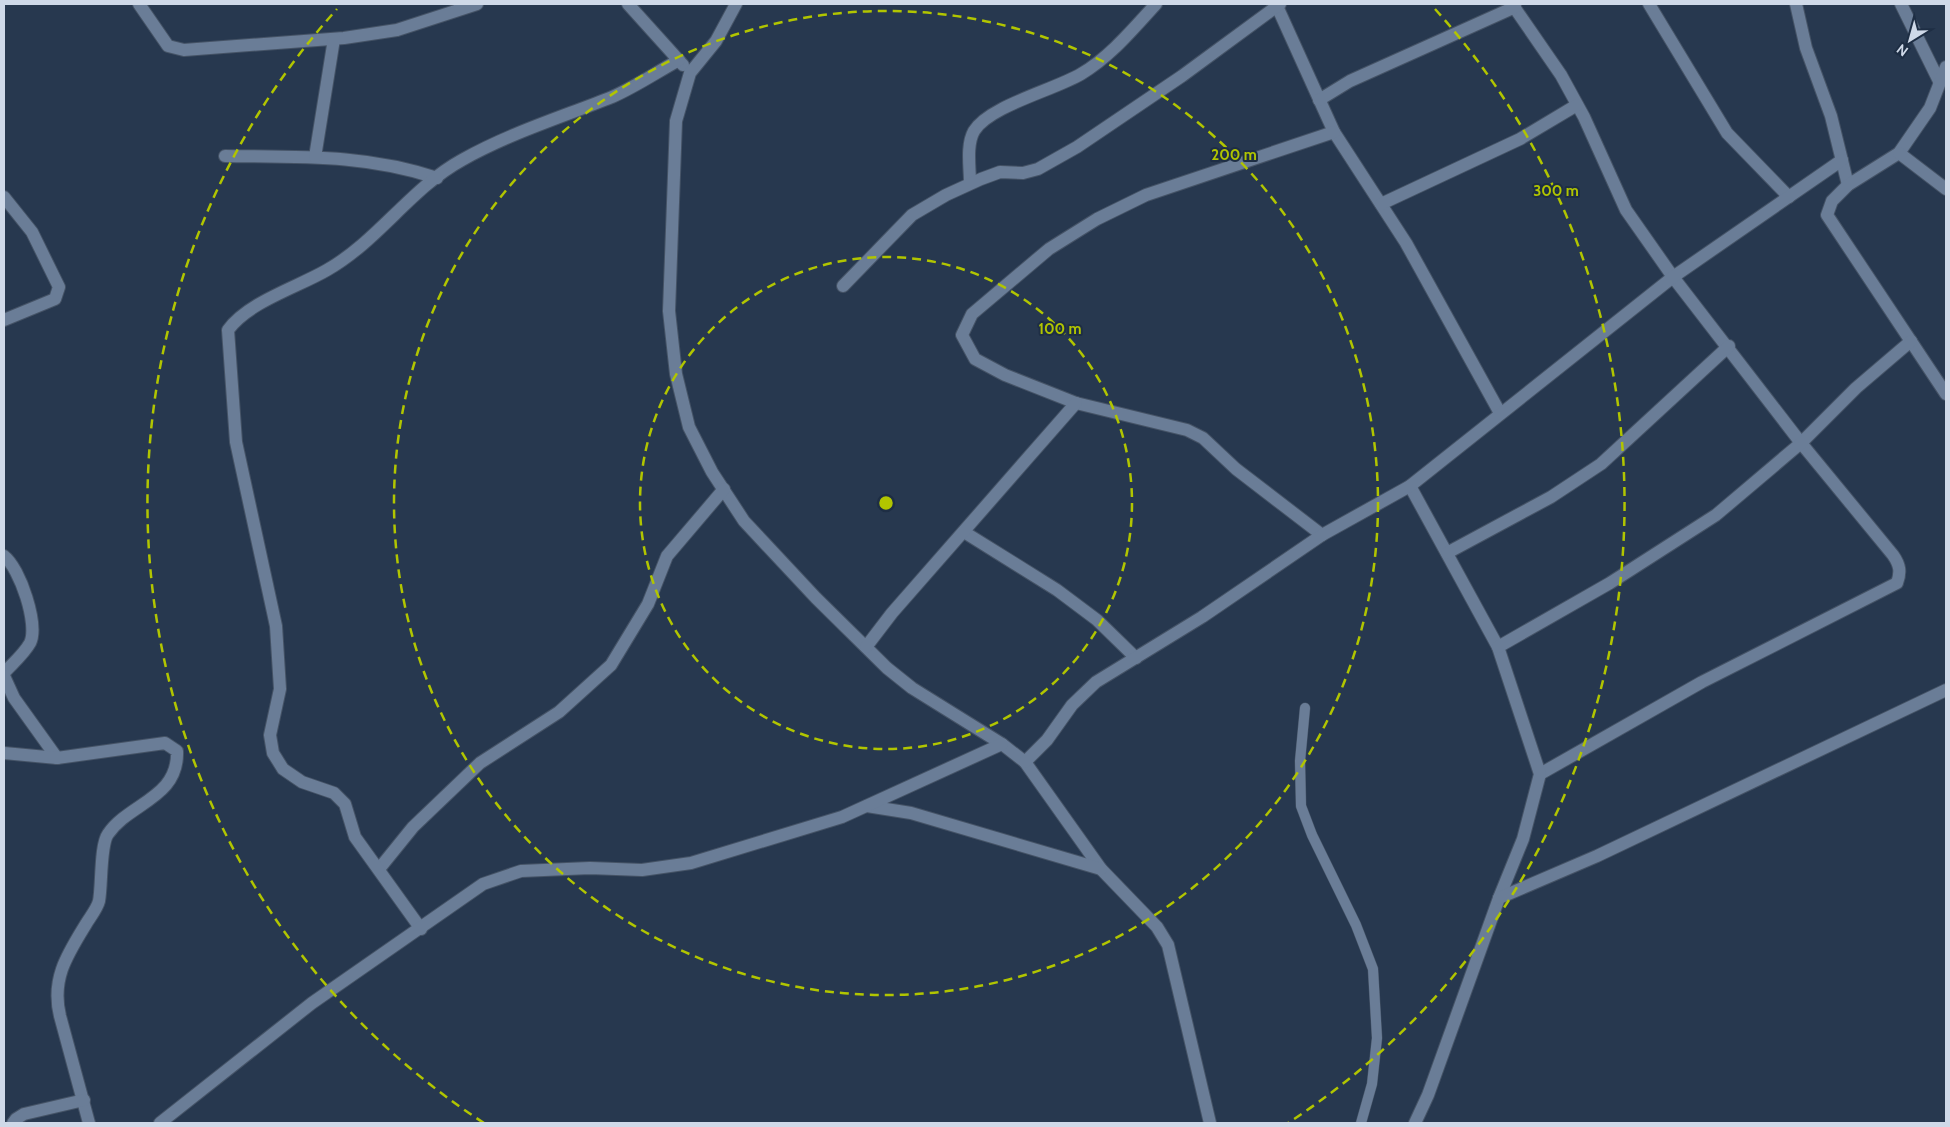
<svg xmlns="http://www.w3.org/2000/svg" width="1950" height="1127" viewBox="0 0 1950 1127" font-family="Cabin,sans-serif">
  <rect width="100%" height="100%" fill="#27384f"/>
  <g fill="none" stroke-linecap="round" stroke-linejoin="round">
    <defs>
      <polyline id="lane" points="1305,708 1300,761 1301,806 1312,835 1356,925 1373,969 1377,1038 1372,1084 1361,1123"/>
      <g id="street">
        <polyline points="139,4 168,46 184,50 344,38 397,30 477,4"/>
        <polyline points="628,4 683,65"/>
        <polyline points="736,4 716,41 690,73 676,121 669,311 676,374 689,427 712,472 744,521 816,598 887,668 912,688 1002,744 1025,762 1101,869 1157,927 1168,945 1210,1123"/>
        <polyline points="1276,4 1334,132 1406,243 1500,413"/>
        <path d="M1512,4L1561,75L1584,117L1626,210L1673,277L1801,443L1893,555C1900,565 1901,572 1897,583L1702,682L1540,774"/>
        <polyline points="1649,4 1727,133 1789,197"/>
        <polyline points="1796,4 1806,48 1831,116 1848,185"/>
        <polyline points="1901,4 1939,81"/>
        <polyline points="1946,67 1930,108 1899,153 1848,185 1832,201 1827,215 1946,394"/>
        <polyline points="1319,100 1350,81 1515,7"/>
        <polyline points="1899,153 1946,189"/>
        <path d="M225,156C298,157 366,154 437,178"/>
        <polyline points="315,157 334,39"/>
        <path d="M970,183C970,168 966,145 974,131C989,106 1054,90 1081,74C1110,57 1133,29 1156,4"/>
        <polyline points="4,197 32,232 59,287 55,299 4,320"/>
        <polyline points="1381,204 1520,139 1577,105"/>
        <polyline points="843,286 912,215 946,195 981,179 1000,172 1023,173 1038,169 1077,147 1182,76 1280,4"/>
        <polyline points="1410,486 1498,647 1540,774 1523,839 1499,898 1428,1095 1415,1123"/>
        <polyline points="964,532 1057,590 1097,620 1136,658"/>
        <polyline points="1322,535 1236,469 1203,438 1187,430 1076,403 1005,375 975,359 962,335 972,314 1049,249 1097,219 1146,195 1334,132"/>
        <polyline points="1447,553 1551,497 1601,464 1729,346"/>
        <path d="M4,556C20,568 39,625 30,643C24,654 12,664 4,673"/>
        <polyline points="866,647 892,613 1076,403"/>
        <polyline points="1498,647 1610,583 1716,515 1801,443 1856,388 1911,341"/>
        <polyline points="4,676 14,698 57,758"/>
        <path d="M4,753L57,758L165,743L177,751C179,798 129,803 108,834C100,845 102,886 99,901C97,909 90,917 86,924C67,955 51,979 60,1016L89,1123"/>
        <polyline points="1025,762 1047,740 1072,705 1096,682 1202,617 1322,535 1410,486 1673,277 1842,160"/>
        <polyline points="867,806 911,813 1101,869"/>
        <polyline points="379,869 413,827 480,763 559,712 611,665 648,604 667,556 724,489"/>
        <polyline points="1499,898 1597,856 1946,690"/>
        <path d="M421,929L355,837L345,804L334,793L302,782L283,769L273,753L270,735L280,689L276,626L236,442L228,330C248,302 298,287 327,270C378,241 411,188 462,160C510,133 562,117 612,97C635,87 657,72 679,60"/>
        <polyline points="13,1123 16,1119 24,1114 84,1100"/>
        <polyline points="160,1123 312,1003 483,884 521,871 590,868 642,870 691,863 842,817 1002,744"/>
      </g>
    </defs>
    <use href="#lane" stroke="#455366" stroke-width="11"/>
    <use href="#street" stroke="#455366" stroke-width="14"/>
    <use href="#lane" stroke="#6a7d97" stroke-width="10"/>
    <use href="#street" stroke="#6a7d97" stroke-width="12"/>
  </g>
  <g fill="none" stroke="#b1c500" stroke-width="2.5" stroke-dasharray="9 6">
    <circle cx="886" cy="503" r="246"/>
    <circle cx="886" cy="503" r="492"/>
    <path d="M484 1123A739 739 0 0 1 337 9M1435 9A739 739 0 0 1 1288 1123"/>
  </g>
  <circle cx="886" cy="503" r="8" fill="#b1c500" stroke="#1e2e44" stroke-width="2.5"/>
  <g font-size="15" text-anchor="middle" font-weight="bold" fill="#b1c500" stroke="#1e2e44" stroke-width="4" stroke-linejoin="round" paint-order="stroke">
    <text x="1234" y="160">200 m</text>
    <text x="1556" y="196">300 m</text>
    <text x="1060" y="334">100 m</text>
  </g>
  <rect width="1950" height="1127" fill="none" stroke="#cfd9e8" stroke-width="10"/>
  <g transform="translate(1910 40) rotate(217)" stroke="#1e2e44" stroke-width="4" paint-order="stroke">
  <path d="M0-4L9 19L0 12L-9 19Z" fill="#cfd9e8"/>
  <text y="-8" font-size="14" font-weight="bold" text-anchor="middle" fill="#cfd9e8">N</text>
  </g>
</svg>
